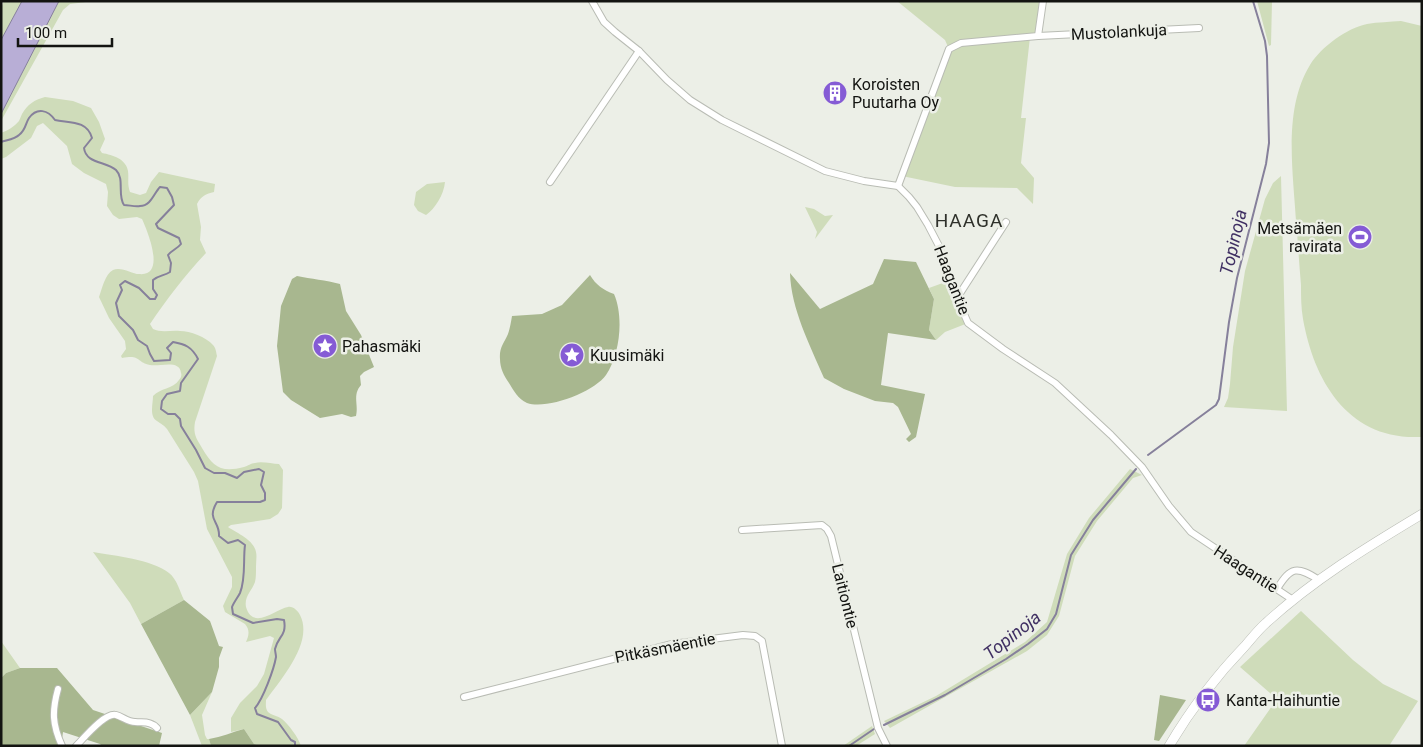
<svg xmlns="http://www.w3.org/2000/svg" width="1423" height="747" viewBox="0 0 1423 747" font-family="Roboto,sans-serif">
  <rect width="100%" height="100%" fill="#ecefe7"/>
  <g fill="#cfdcba">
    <polygon points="4,1 22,1 1,40 1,8"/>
    <polygon points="59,1 94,1 70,4 63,10 1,121 1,114"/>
    <polygon points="897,1 1043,1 1038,36 1030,37 1021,118 1026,118 1021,163 1034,178 1033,204 1017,188 955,187 902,176 949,49 945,40"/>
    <polygon points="1257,1 1272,1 1271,45 1269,46"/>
    <path d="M1401,21L1422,26V437H1418C1348,439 1314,381 1303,319C1301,308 1301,296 1301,285C1299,263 1298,242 1296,221C1293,171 1283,109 1310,65C1321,47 1347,28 1367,24C1378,22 1390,22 1401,21Z"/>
    <path d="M45,97L73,101L91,108L99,122L105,139L100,150L102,153C113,155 126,159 128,171C129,179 127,184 130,192L140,195L146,193L151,182L159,172L215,184L214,192C206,194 201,196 197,204L201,227L200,240L206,253C185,275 167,299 150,324L153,329C161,333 171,330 180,331C190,331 206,337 213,345C216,348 216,352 217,356L195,422C193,434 196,438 202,448C213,467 221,473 244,467C248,466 251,463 255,463C262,461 272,464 279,464L283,470L282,508L278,514L270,519L231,525L228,527C237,533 254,540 256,552C257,556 256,562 256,567C256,572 256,578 255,582C252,591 244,596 246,607C253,631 276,609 288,607C293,606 298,611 300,615C314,642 281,679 266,700C266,704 265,708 268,712C271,715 278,716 282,719C289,725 298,737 301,746H260L254,744L244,729L231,732V718L240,703L257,686L264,674L274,638L270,636L246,642C249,635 250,630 245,624L225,612L223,606L232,587V577L207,529L198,481L194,472L167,429C164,425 161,424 157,421C149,416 153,404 153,396C160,388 173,389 179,380C181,378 182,375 181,373C180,359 159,367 150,365C136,362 141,354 122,358L121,356L126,349L125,341L109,318L99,297C102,289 105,274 113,270C121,266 132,274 139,274C167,277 147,230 142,219L137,217L119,219L113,215L107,206L108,192L106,184L84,173L72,164L67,146L43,123L37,126L31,138L6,157L1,159V133C7,131 15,126 19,121C20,119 21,116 22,114C28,104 34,100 45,97Z"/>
    <polygon points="1281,176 1287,411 1224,407 1228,398 1230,384 1233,347 1245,271 1265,199 1273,183"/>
    <path d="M445,182C444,194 435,209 426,215L418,211L414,205L416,192L427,184Z"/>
    <polygon points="805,207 814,209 825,216 833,215 815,239 817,232"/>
    <polygon points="951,280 968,323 945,332 936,340 929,330 934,299 929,288"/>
    <polygon points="1130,469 1142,475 1133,478 1097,521 1075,556 1059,616 1047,635 1027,651 890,728 884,721 936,696 1025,642 1047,622 1067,554 1089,518"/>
    <path d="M93,552C115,556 151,559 169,573C177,579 180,592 184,600L141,624L130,603Z"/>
    <polygon points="1301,611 1353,660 1383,684 1418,701 1389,746 1244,746 1277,699 1240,667"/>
    <polygon points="1,641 20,668 6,673 1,678"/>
    <polygon points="212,692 202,715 205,735 207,739 209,739 211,746 202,746 190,715"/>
    <polygon points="872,726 875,734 856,746 843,746"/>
  </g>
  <g fill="#a8b78f">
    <path d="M884,259L916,262L934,299L929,330L936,340L888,333L881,385L925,394L916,437L909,442L906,439L911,434L898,407L893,403L875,401L844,389L824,378C810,345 791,309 790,273L820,309L873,284Z"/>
    <path d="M590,275C596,285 603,290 614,294C624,317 620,354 606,375C594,392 547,410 527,403C518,399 514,391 509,383C504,376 500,368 500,359C499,348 504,343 508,334C510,328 511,322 512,316L542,314L562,305Z"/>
    <path d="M297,276C311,279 326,280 340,284L346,311L361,335L374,367L364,372L360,376L361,385C352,395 359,405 356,416L351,417L342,414L320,418L291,400L283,392L277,346L281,306L292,279Z"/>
    <polygon points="184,600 210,621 219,646 223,647 219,658 219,667 212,692 190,715 141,624"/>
    <polygon points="20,668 57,668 93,710 162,733 159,746 102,746 100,744 63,732 61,746 1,746 1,678 6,673"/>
    <polygon points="1160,695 1186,700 1159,741 1154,740"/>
    <path d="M244,729L254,744L260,746H211L209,739C222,737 232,732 244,729Z"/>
  </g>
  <polygon fill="#b8aed6" stroke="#86809b" points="22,1 59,1 1,114 1,40"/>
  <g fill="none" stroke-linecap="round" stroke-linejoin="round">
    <g stroke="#86809b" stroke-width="2">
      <polyline points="73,1 75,1"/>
      <path d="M1,142C7,140 15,139 19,135C26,130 25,124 29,118C37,107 48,110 55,120C69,123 87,120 92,138L84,148C86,164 106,161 116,170C125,179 117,195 124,205C129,205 135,207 140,206C151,206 154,193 160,187L167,188L172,197L174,205L156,224L158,228L179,238L181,244C177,249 172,250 168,255L171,263L170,272C164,276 159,275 153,280V289L157,295L155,299H150L139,288L125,281L120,285L122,290L116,303L119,316L133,330L138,340L147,346L150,354L154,361L170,360L171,353L167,348L173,342C185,344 192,347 198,359L181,383L180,391L167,394L162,401L161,409L168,414H175L180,419L181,426L196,450L205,468L214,473H225L237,478L244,472L259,469L264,472L261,485L265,493V500L260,502H217C206,520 220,521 219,536L228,543L238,540L245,545C243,559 246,579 240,593C238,597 234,602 232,607L233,614L253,623L277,619L284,620C287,636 278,636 275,649C275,652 276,654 276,657C274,669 263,699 255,708L257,714L278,722L291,740L295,742V746"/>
      <polyline points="1148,455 1216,405 1219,399 1229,322 1237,278 1266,164 1269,143 1267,56 1265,41 1253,1"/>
      <polyline points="884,725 945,695 1006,659 1028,644 1047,629 1056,614 1071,555 1093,520 1136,469"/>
      <polyline points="849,746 874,729"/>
    </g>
    <defs>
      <g id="street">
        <polyline points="592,1 604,22 615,32 639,51 667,80 690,100 722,120 825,171 864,181 898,186 909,197 917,207 928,225 939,246 957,298 968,323 1003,349 1055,383 1111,435 1142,467 1169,506 1191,532 1293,600"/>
        <polyline points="1038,36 1199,28"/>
        <polyline points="550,182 639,51"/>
        <polyline points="898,186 949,49 961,43 1038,36 1043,1"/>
        <polyline points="957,298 1006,222"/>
        <polyline points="742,530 822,525 827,529 831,536 878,728 887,746"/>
        <path d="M1277,589C1291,566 1297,566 1319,580"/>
        <path d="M58,689C52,711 52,724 62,746"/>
        <polyline points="464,697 672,644 743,635 755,636 762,641 782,746"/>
        <path d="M76,746C84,738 105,712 116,715C123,717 128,722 135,722C144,723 151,721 157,728"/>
      </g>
      <path id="secondary" d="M1169,746C1191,709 1216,676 1245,646C1252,638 1258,630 1266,623C1313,580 1367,547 1422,514"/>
    </defs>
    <use href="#street" stroke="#b9bcb4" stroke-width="8"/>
    <use href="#secondary" stroke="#b9bcb4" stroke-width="10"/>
    <use href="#street" stroke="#fff" stroke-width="6"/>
    <use href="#secondary" stroke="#fff" stroke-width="9"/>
  </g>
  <defs>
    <symbol id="building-disc" viewBox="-11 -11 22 22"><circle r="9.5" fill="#855bd5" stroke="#ecefe7"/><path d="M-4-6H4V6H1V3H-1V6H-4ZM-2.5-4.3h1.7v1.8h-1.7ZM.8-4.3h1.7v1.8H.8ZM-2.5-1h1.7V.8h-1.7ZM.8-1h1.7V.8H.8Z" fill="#fff"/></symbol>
    <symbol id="stadium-disc" viewBox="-11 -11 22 22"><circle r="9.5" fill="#855bd5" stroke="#ecefe7"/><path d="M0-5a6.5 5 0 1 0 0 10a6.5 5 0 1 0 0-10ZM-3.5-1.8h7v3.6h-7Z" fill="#fff"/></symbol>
    <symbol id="sight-disc" viewBox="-11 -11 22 22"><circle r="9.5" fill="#855bd5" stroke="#ecefe7"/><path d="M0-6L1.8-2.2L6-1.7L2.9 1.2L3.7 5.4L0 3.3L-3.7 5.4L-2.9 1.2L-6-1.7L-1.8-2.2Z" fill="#fff"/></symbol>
    <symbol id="bus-disc" viewBox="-11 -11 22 22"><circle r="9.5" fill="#855bd5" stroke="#ecefe7"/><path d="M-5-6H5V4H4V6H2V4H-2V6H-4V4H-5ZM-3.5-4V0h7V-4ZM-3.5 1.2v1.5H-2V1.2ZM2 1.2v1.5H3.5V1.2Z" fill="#fff"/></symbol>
  </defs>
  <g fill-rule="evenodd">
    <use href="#building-disc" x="821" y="79" width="28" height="28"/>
    <use href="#stadium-disc" x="1346" y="223" width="28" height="28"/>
    <use href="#sight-disc" x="311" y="332" width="28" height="28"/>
    <use href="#sight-disc" x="558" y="341" width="28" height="28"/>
    <use href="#bus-disc" x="1194" y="686" width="28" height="28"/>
  </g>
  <g text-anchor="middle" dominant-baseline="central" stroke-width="5" stroke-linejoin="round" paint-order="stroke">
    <g font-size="16" fill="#131411" stroke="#ecefe7">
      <text transform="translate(1119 32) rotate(-3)">Mustolankuja</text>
      <text transform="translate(952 280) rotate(69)">Haagantie</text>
      <text transform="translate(1246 569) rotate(33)">Haagantie</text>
      <text transform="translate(845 596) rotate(76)">Laitiontie</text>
      <text transform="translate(665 648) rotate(-11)">Pitkäsmäentie</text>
    </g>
    <g font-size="16" fill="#131411" stroke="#ecefe7" text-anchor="start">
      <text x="852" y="84">Koroisten<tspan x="852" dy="18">Puutarha Oy</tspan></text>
      <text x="1342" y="228" text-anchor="end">Metsämäen<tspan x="1342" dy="18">ravirata</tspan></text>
      <text x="342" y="346">Pahasmäki</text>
      <text x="590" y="355">Kuusimäki</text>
      <text x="1226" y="700">Kanta-Haihuntie</text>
    </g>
    <g font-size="18" font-style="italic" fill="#403063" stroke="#ecefe7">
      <text transform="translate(1233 242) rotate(-77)">Topinoja</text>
      <text transform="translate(1012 635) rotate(-38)">Topinoja</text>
    </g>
    <g font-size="19" letter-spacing="1" fill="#2f312b" stroke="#ecefe7">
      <text x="969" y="220">HAAGA</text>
    </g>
  </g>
  <rect width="1423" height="747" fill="none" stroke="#131411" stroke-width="5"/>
  <path d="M18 38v8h94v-8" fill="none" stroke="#131411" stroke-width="2.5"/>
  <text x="25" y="38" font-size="15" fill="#131411" stroke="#ecefe7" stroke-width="4" paint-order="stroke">100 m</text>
</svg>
